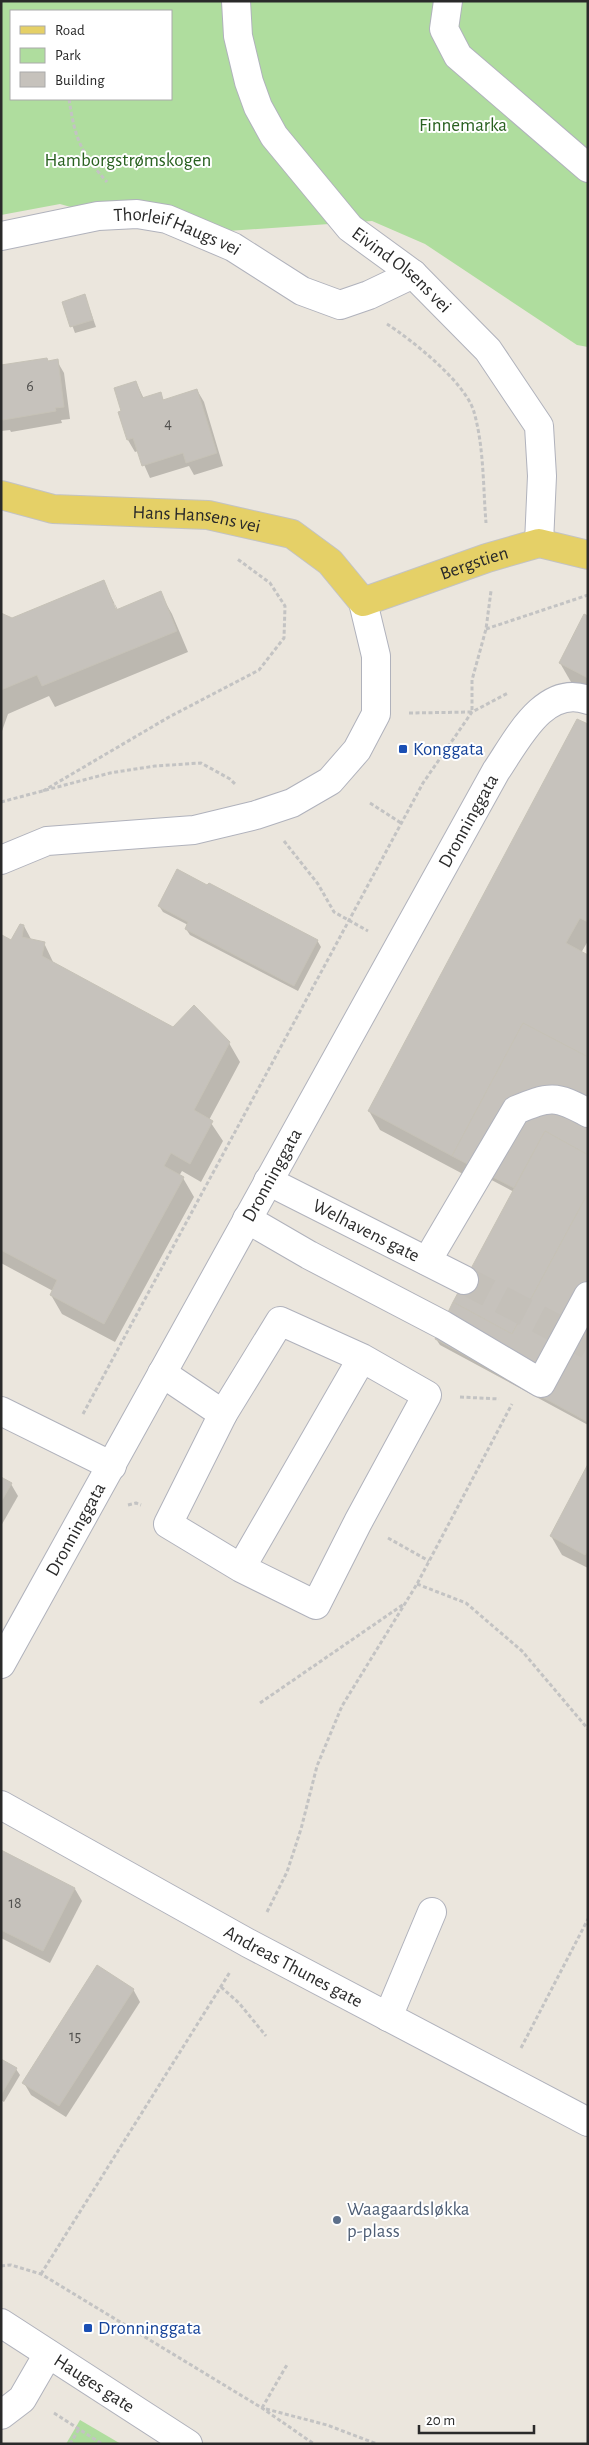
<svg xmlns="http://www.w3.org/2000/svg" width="589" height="2445" viewBox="0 0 589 2445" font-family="'Alegreya Sans',sans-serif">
  <rect width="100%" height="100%" fill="#ebe6dd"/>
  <g fill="#afdd9e" fill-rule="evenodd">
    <path d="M1,1H588V347L577,345L425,244L372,221L170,235L60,204L1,215ZM11,11H171V99H11Z"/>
    <polygon points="80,2420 121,2444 66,2444"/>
  </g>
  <g fill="#0003" fill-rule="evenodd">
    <polygon points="85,296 96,327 75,333 64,303"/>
    <polygon points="57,361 64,373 70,419 61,420 62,423 11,432 10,430 1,431 1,367"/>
    <polygon points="136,382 144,399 160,394 164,401 197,390 204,402 223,466 194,475 189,466 150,478 138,451 135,452 128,440 122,411"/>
    <path d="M103,582L118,610L160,593L172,614L188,652L55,707L49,696L8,714L1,734V614L12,619ZM112,603H114L119,615L117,616Z"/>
    <polygon points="588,617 588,690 571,682 560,663"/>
    <polygon points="588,726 588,941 581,953 588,957 588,1425 440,1345 436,1339 514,1192 467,1167 463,1174 380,1130 369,1111"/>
    <polygon points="159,906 317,940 321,947 298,991 190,935 186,929 188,925 163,912"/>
    <polygon points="24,926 32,941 44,943 54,964 173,1028 229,1043 240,1062 209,1120 223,1141 201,1182 182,1171 179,1176 183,1178 194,1197 115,1342 62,1314 51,1295 53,1291 1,1263 1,940 11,941"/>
    <polygon points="588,1467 588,1568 562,1555 551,1536"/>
    <polygon points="1,1479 11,1484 18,1496 1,1526"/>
    <polygon points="1,1851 75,1889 82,1901 50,1963 1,1938"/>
    <polygon points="133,1989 140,2002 66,2117 31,2095 24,2083"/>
    <polygon points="1,2060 16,2069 20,2075 4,2102 1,2100"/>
  </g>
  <g fill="#c6c2bc" stroke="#c6c2b7">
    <polygon points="85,294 93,320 70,327 62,302"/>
    <polygon points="47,358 48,361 58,359 64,407 55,408 56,411 3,420 1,418 1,365"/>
    <polygon points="136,381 142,398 161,392 163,400 197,389 217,453 186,463 183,453 142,466 133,438 127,440 118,412 121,411 114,388"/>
    <polygon points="104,580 116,610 161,591 177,631 42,686 37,675 1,690 1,613 12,618"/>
    <polygon points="584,614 588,616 588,678 559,663"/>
    <polygon points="577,719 588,724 588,922 580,918 566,943 588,955 588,1057 523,1023 452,1156 368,1111"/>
    <polygon points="177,869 207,885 209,883 318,940 294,986 185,929 188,922 158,906"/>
    <polygon points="20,924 24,925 22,937 45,942 42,956 173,1027 194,1005 230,1042 194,1110 213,1121 190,1164 171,1153 164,1166 184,1177 104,1324 50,1295 57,1280 1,1250 1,937 2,935 11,940"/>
    <polygon points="523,1023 588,1057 588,1155 545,1131 514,1188 452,1156"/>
    <polygon points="545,1131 588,1155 588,1193 512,1334 453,1302"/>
    <polygon points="588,1193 588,1422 435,1339 453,1302 512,1334"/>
    <polygon points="588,1464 588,1551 585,1555 550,1536"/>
    <polygon points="1,1477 12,1483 1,1502"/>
    <polygon points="1,1850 75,1888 43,1951 1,1930"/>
    <polygon points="97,1965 134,1989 59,2106 22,2083"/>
    <polygon points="1,2059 17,2068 1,2095"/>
  </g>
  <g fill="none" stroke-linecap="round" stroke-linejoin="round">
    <polyline stroke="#c4c0b9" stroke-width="28" stroke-dasharray="28 14" stroke-linecap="butt" points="464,1280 588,1345"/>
    <defs>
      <g id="minor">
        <path id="s1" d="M236,1L238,36L249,82L258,107L274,136L350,228L413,274L488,350L539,426L542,476L539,543"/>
        <polyline points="448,1 444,29 458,56 588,168"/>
        <path id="s2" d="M1,236L98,216L137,214L167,219L233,247L302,291L340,305L369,295L413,274"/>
        <polyline points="1,860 47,841 194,830 256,815 292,803 330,781 357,750 376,714 376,656 363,602"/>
        <path id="s3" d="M268,1181L464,1280"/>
        <polyline points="247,1219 309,1255 443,1325 541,1383 588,1296"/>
        <path d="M427,1261L516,1110C549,1096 556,1095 588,1113"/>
        <polyline points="162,1373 223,1414"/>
        <polyline points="1,1411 112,1466"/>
        <polyline points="241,1568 316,1605 358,1522 427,1395 362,1358 280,1321 223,1414 168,1524 241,1568 362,1358"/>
        <path id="s4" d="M1,1664L496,771C516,742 544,683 588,700"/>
        <path id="s5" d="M1,1805L248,1943L588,2122"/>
        <polyline points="388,2017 432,1912"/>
        <path id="s6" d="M1,2323L188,2444"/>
        <polyline points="1,2415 22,2399 48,2354"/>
      </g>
      <g id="major">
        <path id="s7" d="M1,495L53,509L208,515L292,534L330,562L363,602L487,558L539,543L588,555"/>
      </g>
    </defs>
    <use href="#minor" stroke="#b0b2bc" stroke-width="30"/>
    <use href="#major" stroke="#c3c3c3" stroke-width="30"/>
    <g stroke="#c3c3c3" stroke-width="3" stroke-dasharray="4 2.5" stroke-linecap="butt">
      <path d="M69,99C75,138 80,152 107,182"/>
      <path d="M387,324C412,340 466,383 474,412C484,447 483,486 486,523"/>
      <polyline points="486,629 588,595"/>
      <polyline points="409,713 472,712 472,680 486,629 491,591"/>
      <polyline points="43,791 169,717 259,670 284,638 285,606 270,583 236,558"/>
      <polyline points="1,802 110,773 155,766 201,763 230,779 236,785"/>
      <polyline points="370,803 401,823"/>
      <polyline points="284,841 318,884 334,912 368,931"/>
      <polyline points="460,1397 499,1399"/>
      <polyline points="83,1414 423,783 472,712 508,693"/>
      <polyline points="128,1505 136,1503 141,1505"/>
      <polyline points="388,1538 429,1561"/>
      <polyline points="417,1584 466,1603 522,1651 588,1729"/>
      <polyline points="260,1703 404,1604"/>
      <polyline points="267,1912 287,1872 301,1829 317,1766 342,1706 417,1584 512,1404"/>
      <polyline points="221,1987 239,2003 266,2036"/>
      <polyline points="521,2048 588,1919"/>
      <polyline points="1,2266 11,2265 41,2274 262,2408 314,2444"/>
      <polyline points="41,2274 230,1972"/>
      <polyline points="262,2408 288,2363"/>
      <polyline points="266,2409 327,2425 377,2444"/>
      <polyline points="54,2413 102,2444"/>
      <polyline points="70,2444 79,2429"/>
    </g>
    <use href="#minor" stroke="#fff" stroke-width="28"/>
    <use href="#major" stroke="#e5d067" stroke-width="28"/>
  </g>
  <g fill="#1a4fb4" stroke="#fff" stroke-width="2">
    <rect x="398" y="744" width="10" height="10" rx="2.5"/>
    <rect x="83" y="2323" width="10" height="10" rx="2.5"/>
  </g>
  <circle fill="#5c6f8a" stroke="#fff" stroke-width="2" cx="337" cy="2220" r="5"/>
  <g text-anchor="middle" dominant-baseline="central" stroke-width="4" stroke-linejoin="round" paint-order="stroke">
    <g font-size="16" fill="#51504e">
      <text x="30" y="386">6</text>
      <text x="168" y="423">4</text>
      <text x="15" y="1903">18</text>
      <text x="75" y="2036">15</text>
    </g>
    <g font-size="19" fill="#296120" stroke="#fff">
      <text x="463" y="125">Finnemarka</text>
      <text x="128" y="160">Hamborgstrømskogen</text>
    </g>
    <g font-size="19" fill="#2a2a2a" stroke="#fff">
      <text stroke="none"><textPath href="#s2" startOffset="181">Thorleif Haugs vei</textPath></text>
      <text stroke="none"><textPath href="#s1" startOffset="328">Eivind Olsens vei</textPath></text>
      <text stroke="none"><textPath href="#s7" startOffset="198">Hans Hansens vei</textPath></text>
      <text stroke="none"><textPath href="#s7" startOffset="512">Bergstien</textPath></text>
      <text stroke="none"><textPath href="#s4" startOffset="964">Dronninggata</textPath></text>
      <text stroke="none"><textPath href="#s4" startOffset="559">Dronninggata</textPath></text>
      <text stroke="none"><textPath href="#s3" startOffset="110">Welhavens gate</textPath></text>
      <text stroke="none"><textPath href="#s4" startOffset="154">Dronninggata</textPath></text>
      <text stroke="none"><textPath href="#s5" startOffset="334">Andreas Thunes gate</textPath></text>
      <text stroke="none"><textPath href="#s6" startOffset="111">Hauges gate</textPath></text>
    </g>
    <g font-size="19" fill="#164399" stroke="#fff" text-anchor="start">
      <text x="413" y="749">Konggata</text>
      <text x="98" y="2328">Dronninggata</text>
    </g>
    <g font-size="19" fill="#4e5e75" stroke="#fff" text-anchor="start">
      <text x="347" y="2209">Waagaardsløkka<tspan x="347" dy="22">p-plass</tspan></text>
    </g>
  </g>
  <rect width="589" height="2445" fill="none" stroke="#2a2a2a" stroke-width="5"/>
  <rect x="10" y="10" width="162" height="90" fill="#ffffff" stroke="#aaaaaa"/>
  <rect x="20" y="26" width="25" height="8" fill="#e5d067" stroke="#aaaaaa"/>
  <text x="55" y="35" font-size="15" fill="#2a2a2a">Road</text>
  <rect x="20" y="48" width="25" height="15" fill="#afdd9e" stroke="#aaaaaa"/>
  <text x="55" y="60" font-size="15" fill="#2a2a2a">Park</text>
  <rect x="20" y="72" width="25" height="15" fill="#c6c2bc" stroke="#aaaaaa"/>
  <text x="55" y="85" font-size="15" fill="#2a2a2a">Building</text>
  <path d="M419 2425v8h115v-8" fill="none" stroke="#2a2a2a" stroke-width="2.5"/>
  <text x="426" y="2425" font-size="15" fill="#2a2a2a" stroke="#ffffff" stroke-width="4" paint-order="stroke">20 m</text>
</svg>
